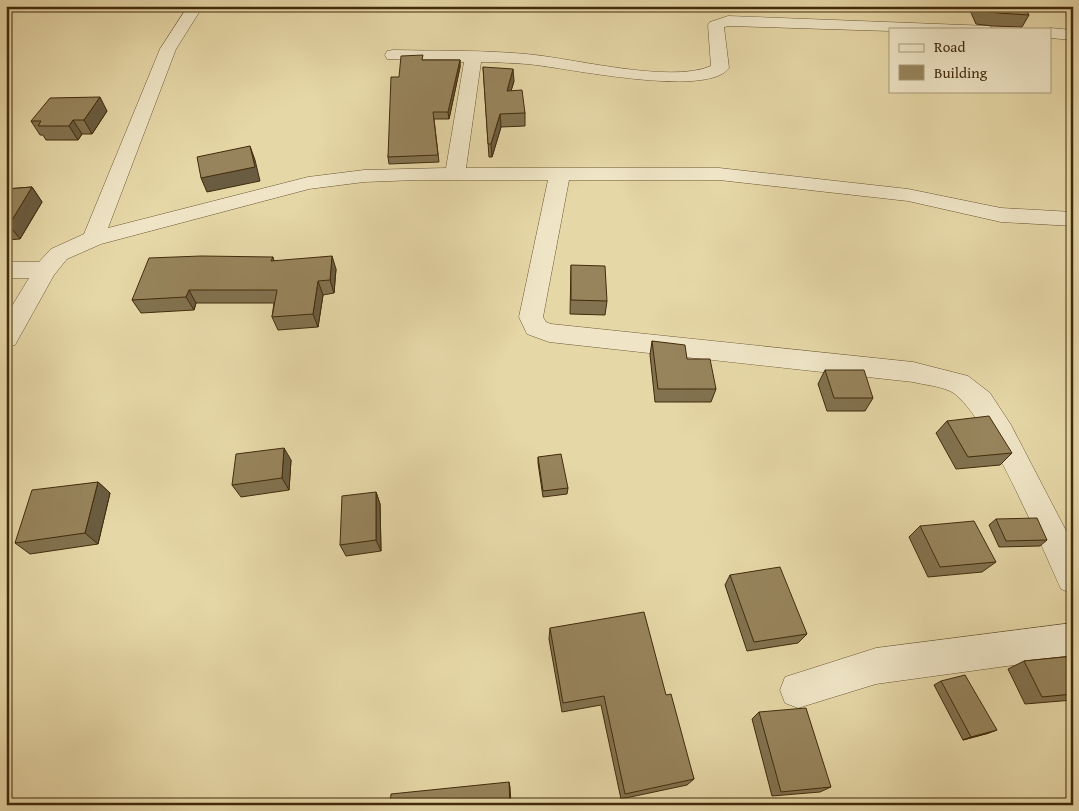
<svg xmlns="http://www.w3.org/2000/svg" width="1079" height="811" viewBox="0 0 1079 811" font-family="'Gentium Book Plus',serif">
  <rect width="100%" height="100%" fill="#e6d7a7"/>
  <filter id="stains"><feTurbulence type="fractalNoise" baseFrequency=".004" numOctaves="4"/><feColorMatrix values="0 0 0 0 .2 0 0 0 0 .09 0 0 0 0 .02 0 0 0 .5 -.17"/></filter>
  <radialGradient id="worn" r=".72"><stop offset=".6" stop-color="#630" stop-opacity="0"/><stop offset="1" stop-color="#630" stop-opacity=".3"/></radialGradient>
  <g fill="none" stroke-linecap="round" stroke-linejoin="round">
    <defs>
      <g id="minor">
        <path d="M188,6H203L176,49L108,228L308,177L364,170L446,168L464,62L387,59L385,55L387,51L393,50C437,51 482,50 526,54C573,58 670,84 711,66L708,25L710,22L728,16L990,26L992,29H890V31L729,26L724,27L729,68C707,99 563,67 527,64C511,63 496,62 481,62L466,168H719L908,189L1001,208L1073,212V226L1001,222L908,201L719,180H569L543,317L546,322L551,324L913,362L968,376L990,393L1011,425L1073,544V594L1061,589C1043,550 984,407 950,391C939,386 925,385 913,382L549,342L527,334L519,317L548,180H416L364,182L309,189L101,244L67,259L54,275L15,345L6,347V316L29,278H6V262H39L51,249L84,234L160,49Z"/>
        <polygon points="1050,28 1073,30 1073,40 1050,38 1050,29 1048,29"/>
        <polygon points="1073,623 1073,657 876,684 798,708 785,703 780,690 785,677 876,648"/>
      </g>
    </defs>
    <use href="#minor" stroke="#6a5632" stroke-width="1"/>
    <use href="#minor" fill="#efe5c6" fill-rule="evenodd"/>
  </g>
  <g fill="#82724f" stroke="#412b0b">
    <polygon points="968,6 1023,6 1029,15 1022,27 992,26 976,24"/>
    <polygon points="423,60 460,60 460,67 449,119 434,119 439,162 389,164 388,157 399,77"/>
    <polygon points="483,67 514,81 511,91 525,113 525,126 501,127 492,157 489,157"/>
    <polygon points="107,111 92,134 82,134 78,140 46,140 43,135 40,135 31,121"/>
    <polygon points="32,187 42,202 20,239 6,240 6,189"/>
    <polygon points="273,257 274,261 336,269 334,293 323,295 318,327 278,330 272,317 274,303 196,303 194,310 141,313 132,300"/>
    <polygon points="571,265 607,301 605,315 570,314"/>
    <polygon points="652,341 687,359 716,389 711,402 655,402 650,355"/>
    <polygon points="825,370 873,398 865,411 827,411 818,384"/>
    <polygon points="947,421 1012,453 1000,465 956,469 936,433"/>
    <polygon points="538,457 568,488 567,494 543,497 538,463"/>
    <polygon points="291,460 289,490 241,497 232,485"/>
    <polygon points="98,482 110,493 98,544 30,554 15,543"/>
    <polygon points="376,492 380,504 381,551 346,556 340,545"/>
    <polygon points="996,519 1047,540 1040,546 999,547 989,525"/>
    <polygon points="920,526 996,562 982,572 928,577 909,537"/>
    <polygon points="730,575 807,634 798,643 747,651 725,585"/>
    <polygon points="550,628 666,695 694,779 687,785 621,799 601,705 562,712 549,639"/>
    <polygon points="1073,656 1073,700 1025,704 1008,669 1024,661"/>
    <polygon points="941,681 989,733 963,740 934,685"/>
    <polygon points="759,712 831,787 820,792 772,796 752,719"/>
  </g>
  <g fill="#6a5c40" stroke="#412b0b">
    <polygon points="460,60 460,67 449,119 448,112"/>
    <polygon points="513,69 514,81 507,104 507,91"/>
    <polygon points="100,97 107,111 92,134 84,120"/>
    <polygon points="500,114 501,127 492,157 491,144"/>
    <polygon points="73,120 82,134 78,140 69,126"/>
    <polygon points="250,146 255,160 260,181 207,192 201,178"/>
    <polygon points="32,187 42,202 20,239 9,225"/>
    <polygon points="332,256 336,269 334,293 330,280"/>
    <polygon points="318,281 323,295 318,327 313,314"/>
    <polygon points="189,290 196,303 194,310 186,297"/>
    <polygon points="284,448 291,460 289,490 282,478"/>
    <polygon points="98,482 110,493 98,544 85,533"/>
    <polygon points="376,492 380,504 381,551 376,540"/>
    <polygon points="997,730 989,733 963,740 971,737"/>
    <polygon points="509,782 510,787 511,805 510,805"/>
  </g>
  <g fill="#97845c" stroke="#412b0b">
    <polygon points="980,6 1023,6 1029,15 998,13 982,11"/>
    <polygon points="423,55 422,60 460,60 448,112 433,112 438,155 388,157 391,77 399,77 401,56"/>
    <polygon points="483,67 513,69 507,91 522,90 525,113 500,114 491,144 488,144"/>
    <polygon points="100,97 84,120 73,120 69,126 38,126 41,121 31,121 50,98"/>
    <polygon points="250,146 255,167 201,178 197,157"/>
    <polygon points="32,187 9,225 6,225 6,189"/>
    <polygon points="201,256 273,257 271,261 332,256 330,280 318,281 313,314 272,317 277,290 189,290 186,297 132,300 149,258"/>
    <polygon points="571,265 605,266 607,301 571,300"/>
    <polygon points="652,341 685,345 687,359 710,359 716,389 658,389"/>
    <polygon points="825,370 864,370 873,398 834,398"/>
    <polygon points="989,416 1012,453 968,457 947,421"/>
    <polygon points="284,448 282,478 232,485 236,454"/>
    <polygon points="561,454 568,488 543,491 538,457"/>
    <polygon points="98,482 85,533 15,543 32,490"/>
    <polygon points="376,492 376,540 340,545 342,496"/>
    <polygon points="1037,518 1047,540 1006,541 996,519"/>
    <polygon points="974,521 996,562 940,567 920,526"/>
    <polygon points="780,567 807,634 754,642 730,575"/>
    <polygon points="644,612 666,695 671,694 694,779 625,794 604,696 563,703 550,628"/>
    <polygon points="1073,656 1073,694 1042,697 1024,661"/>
    <polygon points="965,675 997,730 971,737 941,681"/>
    <polygon points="806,708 831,787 781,792 759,712"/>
    <polygon points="509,782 510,805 390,805 391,794"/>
  </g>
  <rect width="1079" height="811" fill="none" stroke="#e6d7a7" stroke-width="25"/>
  <rect x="8" y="8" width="1064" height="796" fill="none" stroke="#412b0b" stroke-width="2.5"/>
  <rect x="12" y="12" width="1054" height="786" fill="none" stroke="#412b0b"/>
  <rect x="889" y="28" width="162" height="65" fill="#efe5c6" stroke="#a99b7b"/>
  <rect x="899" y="44" width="25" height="8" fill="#efe5c6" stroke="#a99b7b"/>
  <text x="934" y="52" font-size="15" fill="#412b0b">Road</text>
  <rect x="899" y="65" width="25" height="15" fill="#97845c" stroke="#a99b7b"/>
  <text x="934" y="78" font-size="15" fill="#412b0b">Building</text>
  <rect width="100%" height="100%" filter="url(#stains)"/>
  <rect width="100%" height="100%" fill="url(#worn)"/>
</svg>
